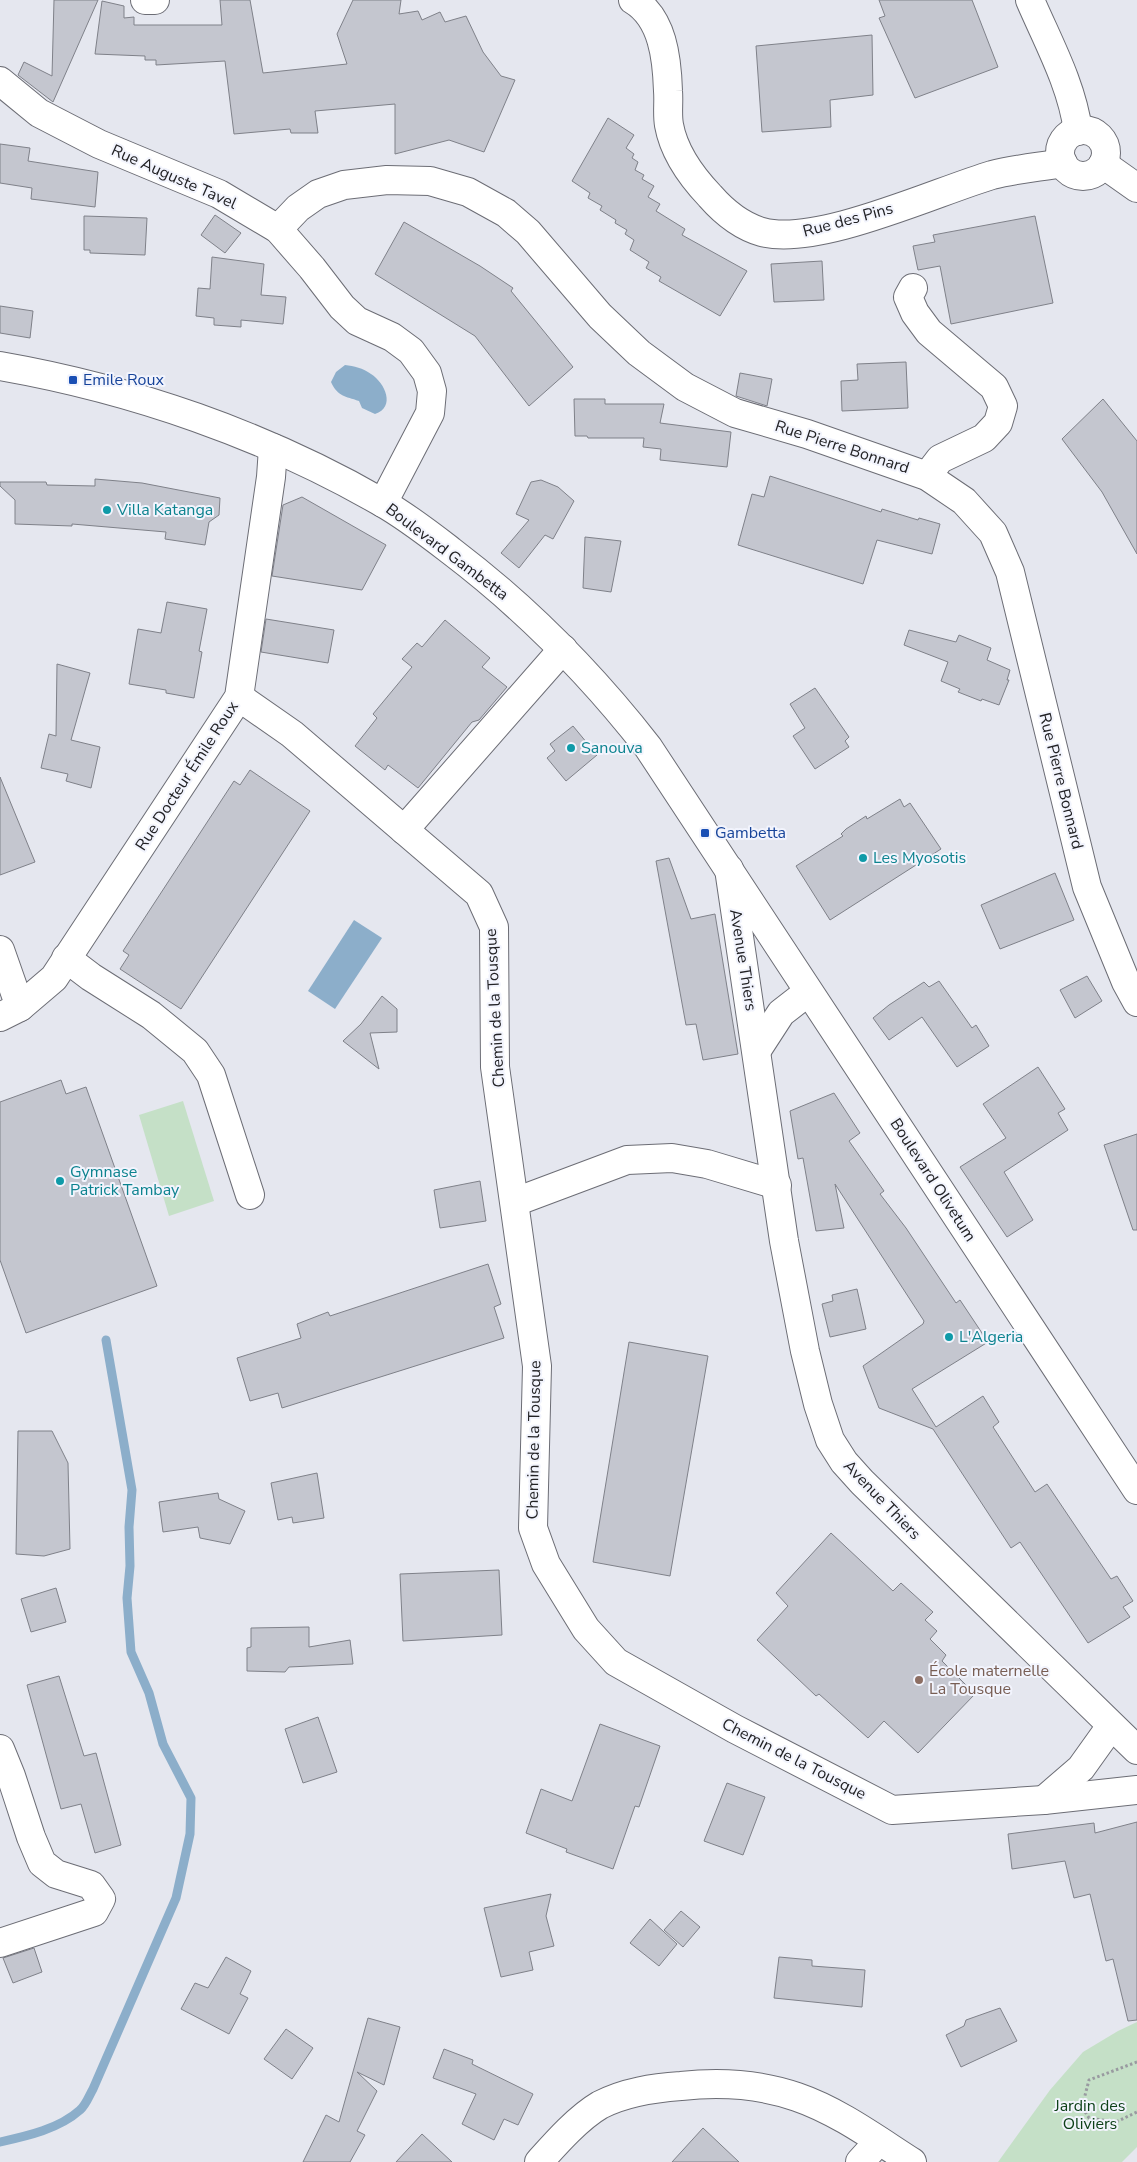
<svg xmlns="http://www.w3.org/2000/svg" width="1137" height="2162" viewBox="0 0 1137 2162" font-family="'Nunito Sans',sans-serif">
  <rect width="100%" height="100%" fill="#e5e7ef"/>
  <g fill="#c5e0c7">
    <polygon points="183,1101 214,1201 169,1216 139,1115"/>
    <polygon points="1137,2022 1137,2147 1122,2162 998,2162 1050,2090 1083,2052 1118,2031"/>
  </g>
  <g fill="#8caeca">
    <path d="M345,365C354,366 363,368 371,374C385,383 396,407 375,414L362,408L359,401C345,396 338,397 331,382L336,372Z"/>
    <polygon points="354,920 382,938 335,1009 308,991"/>
  </g>
  <g fill="none" stroke-linecap="round" stroke-linejoin="round">
    <path stroke="#8caeca" stroke-width="9" d="M0,2142C27,2136 59,2129 80,2110C86,2105 89,2096 93,2089L176,1898L190,1834L191,1798L163,1744L149,1693L131,1652L127,1598L130,1566L129,1527L132,1490L106,1340"/>
  </g>
  <g fill="#c4c6cf" stroke="#7f8189">
    <polygon points="54,0 98,0 53,102 18,75 24,62 52,76"/>
    <polygon points="220,0 250,0 263,73 347,64 337,34 353,0 401,0 399,14 418,11 422,20 440,12 445,22 466,16 483,52 501,76 515,80 484,152 449,140 395,154 395,104 315,111 318,133 291,133 290,129 234,134 225,61 156,65 156,60 145,60 145,56 95,54 102,1 124,6 124,18 134,17 134,25 222,25"/>
    <polygon points="879,0 972,0 998,67 915,98 879,18 885,16"/>
    <polygon points="872,35 873,95 830,100 831,127 762,132 756,46"/>
    <polygon points="608,118 634,135 626,148 634,154 632,158 638,162 635,170 644,175 642,179 654,186 648,197 660,204 656,211 685,229 682,235 747,271 720,316 659,281 661,277 646,268 649,262 630,250 634,240 625,234 627,230 615,223 616,220 600,210 602,206 588,198 590,193 572,181"/>
    <polygon points="0,144 30,148 28,161 98,172 95,207 31,199 32,188 0,183"/>
    <polygon points="215,215 241,233 225,253 201,235"/>
    <polygon points="84,216 147,218 145,255 90,253 90,250 84,250"/>
    <polygon points="1035,216 1053,303 951,324 940,266 918,270 913,246 935,242 933,235"/>
    <polygon points="404,222 480,266 513,288 511,291 573,367 529,406 475,336 375,274"/>
    <polygon points="212,257 264,264 261,295 286,297 283,324 241,320 241,327 214,325 214,318 196,316 198,288 210,289"/>
    <polygon points="822,261 824,300 774,302 771,264"/>
    <polygon points="0,306 33,311 30,338 0,333"/>
    <polygon points="906,362 908,408 842,411 841,381 858,380 857,364"/>
    <polygon points="740,373 772,379 767,406 736,396"/>
    <polygon points="574,399 605,399 605,404 664,404 660,423 731,432 727,467 660,460 661,449 643,447 644,438 588,438 587,436 575,436"/>
    <polygon points="1103,399 1137,441 1137,554 1102,492 1062,439"/>
    <polygon points="770,476 881,512 882,509 918,520 919,518 940,524 932,554 877,540 863,584 738,545 752,494 764,497"/>
    <polygon points="95,479 142,483 220,498 219,515 209,522 205,545 165,539 166,532 72,524 72,526 15,524 15,500 0,486 0,482 46,482 47,485 95,486"/>
    <polygon points="541,480 558,487 574,501 553,539 545,535 519,568 501,553 529,520 516,514 531,482"/>
    <polygon points="302,497 386,545 362,590 272,576 283,505"/>
    <polygon points="585,537 621,541 611,592 583,588"/>
    <polygon points="167,602 207,609 199,651 202,652 194,698 166,693 166,690 129,684 138,629 161,633"/>
    <polygon points="266,619 334,630 328,663 261,652"/>
    <polygon points="445,620 490,658 482,667 507,687 479,720 472,722 418,788 388,765 385,770 355,746 377,718 373,714 412,667 402,659 417,643 422,647"/>
    <polygon points="909,630 956,642 959,635 991,648 987,660 1010,670 1007,680 1009,680 999,705 982,699 981,701 958,692 960,689 941,681 948,662 904,645"/>
    <polygon points="57,664 90,673 71,740 100,747 91,788 66,781 68,774 41,768 49,734 56,736"/>
    <polygon points="815,688 849,737 845,741 849,747 815,769 793,736 805,728 790,704"/>
    <polygon points="573,726 597,755 566,781 547,758 555,751 550,744"/>
    <polygon points="250,770 310,811 181,1009 120,969 129,955 123,951 234,781 240,785"/>
    <polygon points="0,777 35,862 0,875"/>
    <polygon points="900,799 904,807 910,803 941,849 830,920 796,866 843,836 841,834 846,829 866,816 867,819"/>
    <polygon points="669,858 691,919 715,914 738,1054 703,1060 696,1024 686,1025 656,861"/>
    <polygon points="1055,873 1074,920 1000,949 981,905"/>
    <polygon points="1087,976 1102,1001 1075,1018 1060,990"/>
    <polygon points="939,981 972,1028 976,1025 989,1046 957,1067 922,1017 889,1040 873,1018 889,1005 924,982 929,987"/>
    <polygon points="382,996 397,1009 397,1032 370,1033 379,1069 343,1041 361,1024"/>
    <polygon points="1038,1067 1065,1109 1058,1113 1068,1130 1004,1172 1033,1220 1007,1237 960,1167 1006,1138 983,1104"/>
    <polygon points="61,1080 66,1094 86,1087 157,1286 26,1333 0,1260 0,1102"/>
    <polygon points="834,1093 860,1133 849,1141 884,1191 880,1194 906,1228 956,1303 960,1300 988,1342 912,1389 936,1427 983,1396 999,1422 993,1427 1035,1492 1047,1484 1111,1579 1117,1576 1133,1601 1123,1607 1130,1617 1088,1643 1020,1542 1011,1548 933,1429 879,1408 863,1366 923,1324 924,1321 835,1184 844,1228 816,1231 803,1158 798,1159 790,1111"/>
    <polygon points="1137,1134 1137,1230 1133,1230 1104,1145"/>
    <polygon points="480,1181 486,1221 440,1228 434,1190"/>
    <polygon points="488,1264 501,1304 494,1307 504,1338 282,1408 278,1393 250,1401 237,1358 301,1338 297,1324 328,1312 330,1316"/>
    <polygon points="857,1289 866,1329 830,1337 822,1304 833,1301 832,1295"/>
    <polygon points="629,1342 708,1356 670,1576 593,1562"/>
    <polygon points="18,1431 52,1431 68,1463 70,1549 44,1556 16,1554"/>
    <polygon points="317,1473 324,1518 293,1523 292,1517 278,1520 271,1483"/>
    <polygon points="218,1493 219,1499 245,1511 230,1544 200,1538 198,1527 163,1532 159,1502"/>
    <polygon points="831,1533 893,1591 901,1583 933,1612 925,1620 937,1631 930,1639 946,1655 942,1661 975,1694 918,1753 884,1721 868,1738 819,1694 816,1696 757,1640 788,1606 776,1593"/>
    <polygon points="499,1570 502,1635 403,1641 400,1574"/>
    <polygon points="56,1588 66,1622 31,1632 21,1599"/>
    <polygon points="309,1627 309,1647 350,1640 353,1664 289,1667 285,1672 247,1671 247,1648 251,1647 251,1628"/>
    <polygon points="59,1676 84,1756 96,1753 121,1845 95,1853 81,1804 61,1809 27,1685"/>
    <polygon points="318,1717 337,1772 303,1783 285,1729"/>
    <polygon points="600,1724 660,1746 639,1807 635,1806 613,1869 566,1852 567,1849 526,1833 541,1789 572,1801"/>
    <polygon points="727,1783 765,1797 743,1855 704,1841"/>
    <polygon points="1137,1822 1137,2020 1128,2021 1113,1959 1106,1961 1090,1894 1074,1898 1065,1861 1012,1869 1008,1834 1094,1823 1095,1833"/>
    <polygon points="551,1894 546,1916 554,1946 529,1952 533,1970 501,1977 484,1908"/>
    <polygon points="681,1911 700,1927 683,1947 664,1930"/>
    <polygon points="650,1919 677,1944 659,1966 630,1943"/>
    <polygon points="34,1948 42,1972 13,1983 3,1958"/>
    <polygon points="226,1957 251,1971 240,1994 248,1998 229,2034 181,2009 195,1983 208,1988"/>
    <polygon points="779,1957 812,1960 812,1966 865,1970 862,2007 774,1998"/>
    <polygon points="1000,2008 1017,2041 961,2067 946,2035 964,2026 966,2020"/>
    <polygon points="368,2018 400,2027 384,2085 357,2072 377,2091 357,2131 365,2135 350,2162 303,2162 326,2115 339,2122"/>
    <polygon points="286,2029 313,2048 292,2079 264,2059"/>
    <polygon points="444,2049 473,2060 472,2064 533,2094 518,2125 504,2119 494,2140 462,2124 476,2094 433,2078"/>
    <polygon points="703,2128 739,2162 672,2162"/>
    <polygon points="422,2134 452,2162 396,2162"/>
  </g>
  <g fill="none" stroke-linecap="round" stroke-linejoin="round">
    <defs>
      <g id="minor">
        <polyline points="145,0 155,0"/>
        <path d="M633,0C663,18 667,59 668,91C669,102 667,114 669,125C674,153 691,176 710,196C724,212 741,226 762,232C817,247 935,192 992,175C1015,169 1040,167 1063,163"/>
        <path d="M1030,0C1048,42 1072,85 1078,131"/>
        <polyline points="0,81 39,113 99,144 219,194 278,229 312,268 342,307 357,321 392,337 411,351 427,373 432,391 430,413 383,503"/>
        <circle cx="1083" cy="153" r="23"/>
        <polyline points="1103,164 1137,188"/>
        <polyline points="278,229 298,208 318,194 344,185 387,180 430,181 468,192 506,213 528,232 600,316 639,353 685,387 735,413 807,434 927,476 964,501 993,533 1010,572 1087,887 1126,982 1137,1002"/>
        <polyline points="913,288 908,297 915,313 929,332 994,387 1003,406 998,423 984,438 940,459 927,476"/>
        <polyline points="239,697 292,734 479,894 494,927 495,1067 537,1366 533,1528 546,1564 586,1629 616,1662 735,1729 892,1810 1044,1800 1137,1790"/>
        <polyline points="404,830 563,649"/>
        <polyline points="729,869 784,1241 805,1351 818,1404 830,1440 844,1462 862,1482 1137,1750"/>
        <polyline points="0,950 20,1007"/>
        <polyline points="66,958 91,977 151,1015 195,1051 211,1075 250,1195"/>
        <polyline points="0,1017 20,1007 54,978 239,697 271,477 273,448"/>
        <polyline points="757,1050 781,1013 808,992"/>
        <polyline points="515,1202 627,1160 672,1158 707,1164 777,1185"/>
        <polyline points="0,1749 11,1776 31,1837 42,1863 56,1874 91,1885 101,1899 94,1912 0,1943"/>
        <polyline points="1044,1800 1081,1768 1111,1726"/>
        <path d="M539,2162C556,2143 578,2118 600,2105C625,2092 653,2088 681,2086C719,2082 760,2084 797,2097C838,2111 876,2139 912,2162"/>
        <polyline points="860,2162 879,2141"/>
      </g>
      <path id="major" d="M0,366C132,389 265,435 381,502C406,516 429,534 451,551C526,608 591,674 648,747L1137,1490"/>
    </defs>
    <use href="#minor" stroke="#6c6d75" stroke-width="30"/>
    <use href="#major" stroke="#6c6d75" stroke-width="30"/>
    <polyline stroke="#999aa0" stroke-width="3" stroke-dasharray="2.5 2.5" stroke-linecap="butt" points="1137,2062 1089,2080 1082,2107 1089,2118 1116,2122 1137,2112"/>
    <use href="#minor" stroke="#fff" stroke-width="28"/>
    <use href="#major" stroke="#fff" stroke-width="28"/>
  </g>
  <g fill="#1a4fb4" stroke="#f2f4fd" stroke-width="2">
    <rect x="68" y="375" width="10" height="10" rx="2.5"/>
    <rect x="700" y="828" width="10" height="10" rx="2.5"/>
  </g>
  <g fill="#0f9aa8" stroke="#f2f4fd" stroke-width="2">
    <circle cx="107" cy="510" r="5"/>
    <circle cx="571" cy="748" r="5"/>
    <circle cx="863" cy="858" r="5"/>
    <circle cx="60" cy="1181" r="5"/>
    <circle cx="949" cy="1337" r="5"/>
  </g>
  <circle fill="#8d6e63" stroke="#f2f4fd" stroke-width="2" cx="919" cy="1680" r="5"/>
  <g text-anchor="middle" dominant-baseline="central" stroke-width="4" stroke-linejoin="round" paint-order="stroke">
    <g font-size="16" fill="#222225" stroke="#f2f4fd">
      <text transform="translate(174 177) rotate(24)">Rue Auguste Tavel</text>
      <text transform="translate(848 220) rotate(-15)">Rue des Pins</text>
      <text transform="translate(842 447) rotate(18)">Rue Pierre Bonnard</text>
      <text transform="translate(447 552) rotate(37)">Boulevard Gambetta</text>
      <text transform="translate(187 776) rotate(-57)">Rue Docteur Émile Roux</text>
      <text transform="translate(1061 781) rotate(76)">Rue Pierre Bonnard</text>
      <text transform="translate(743 960) rotate(81)">Avenue Thiers</text>
      <text transform="translate(495 1008) rotate(-93)">Chemin de la Tousque</text>
      <text transform="translate(933 1180) rotate(57)">Boulevard Olivetum</text>
      <text transform="translate(534 1440) rotate(-89)">Chemin de la Tousque</text>
      <text transform="translate(882 1500) rotate(46)">Avenue Thiers</text>
      <text transform="translate(794 1759) rotate(27)">Chemin de la Tousque</text>
    </g>
    <g font-size="16" fill="#164399" stroke="#f2f4fd" text-anchor="start">
      <text x="83" y="380">Emile Roux</text>
      <text x="715" y="833">Gambetta</text>
    </g>
    <g font-size="16" fill="#0d838f" stroke="#f2f4fd" text-anchor="start">
      <text x="117" y="510">Villa Katanga</text>
      <text x="581" y="748">Sanouva</text>
      <text x="873" y="858">Les Myosotis</text>
      <text x="70" y="1172">Gymnase<tspan x="70" dy="18">Patrick Tambay</tspan></text>
      <text x="959" y="1337">L'Algeria</text>
    </g>
    <g font-size="16" fill="#785e54" stroke="#f2f4fd" text-anchor="start">
      <text x="929" y="1671">École maternelle<tspan x="929" dy="18">La Tousque</tspan></text>
    </g>
    <g font-size="16" fill="#0e4119" stroke="#f2f4fd">
      <text x="1090" y="2106">Jardin des<tspan x="1090" dy="18">Oliviers</tspan></text>
    </g>
  </g>
</svg>
